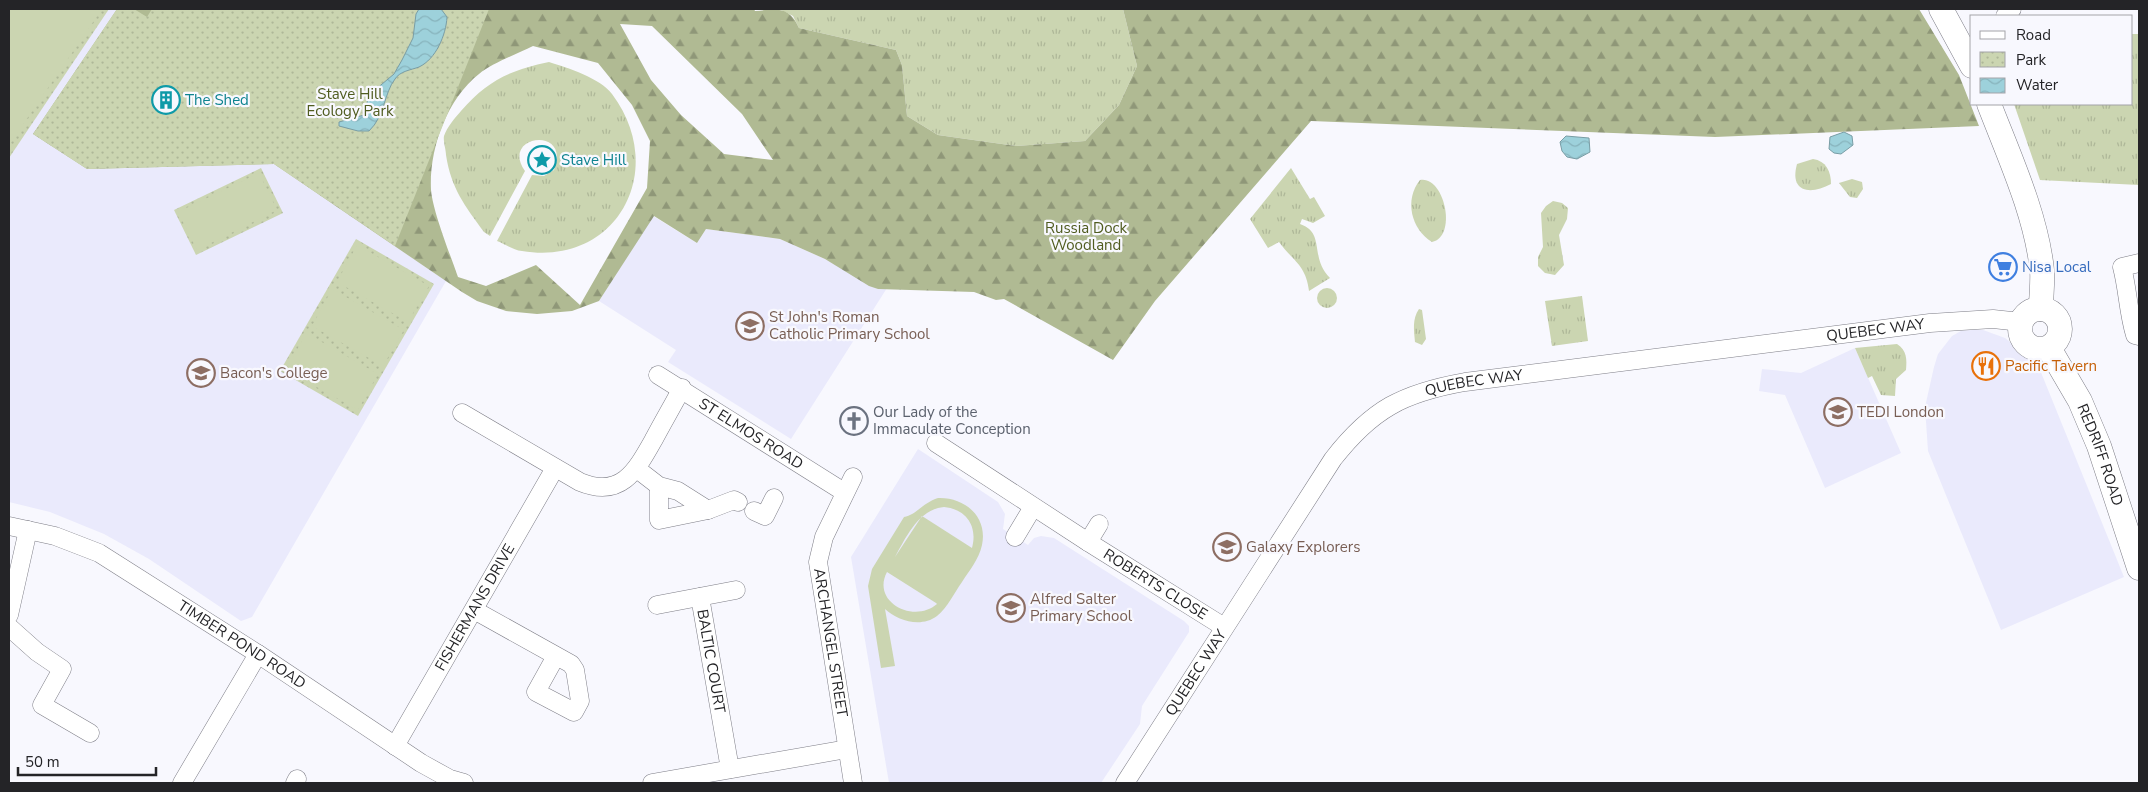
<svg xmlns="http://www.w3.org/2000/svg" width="2148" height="792" viewBox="0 0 2148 792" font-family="'Nunito Sans',sans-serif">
  <defs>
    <pattern id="grass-tufts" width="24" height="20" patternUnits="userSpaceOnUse" patternTransform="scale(1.25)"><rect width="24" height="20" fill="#cbd5b1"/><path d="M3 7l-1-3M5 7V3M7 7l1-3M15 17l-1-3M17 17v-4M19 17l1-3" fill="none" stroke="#aeb798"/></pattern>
    <pattern id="forest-firs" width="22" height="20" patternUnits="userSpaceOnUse" patternTransform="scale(1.25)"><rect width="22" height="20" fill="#b0ba93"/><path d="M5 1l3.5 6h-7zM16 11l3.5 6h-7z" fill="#8f9778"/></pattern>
    <pattern id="park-dots" width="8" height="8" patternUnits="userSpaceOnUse" patternTransform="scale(1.25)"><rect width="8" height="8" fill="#cbd5b1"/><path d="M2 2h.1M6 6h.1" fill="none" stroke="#aeb798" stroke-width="1.8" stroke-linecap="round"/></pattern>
    <pattern id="water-waves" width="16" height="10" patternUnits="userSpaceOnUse" patternTransform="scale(1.25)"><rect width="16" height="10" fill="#9dd1db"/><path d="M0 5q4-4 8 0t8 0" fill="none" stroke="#87b3bc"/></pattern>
  </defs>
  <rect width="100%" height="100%" fill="#f8f8fe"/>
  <g fill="#eaeafc">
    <polygon points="9,9 117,9 33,134 87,169 274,164 446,281 252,617 241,621 149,559 104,534 50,512 9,502"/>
    <polygon points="653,216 697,243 706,229 780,239 825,259 878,289 887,288 791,439 668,362 676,350 599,301"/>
    <polygon points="1971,330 1983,330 2005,338 2038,365 2124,577 2001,630 1928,451 1925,407 1934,367 1938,354 1952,336 1961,331"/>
    <polygon points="1855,348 1901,453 1825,488 1785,395 1759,391 1762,369 1801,373"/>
    <polygon points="918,449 998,502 1005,514 1003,529 1028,545 1034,538 1041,536 1054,538 1184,621 1189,626 1189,632 1142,706 1140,724 1101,783 889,783 851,557"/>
  </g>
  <g fill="url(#grass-tufts)">
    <polygon points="779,9 1123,9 1137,66 1119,105 1085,141 1016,146 938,135 907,116 902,65 896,50 799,28 793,16"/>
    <polygon points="2132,34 2139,34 2139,185 2040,180 2014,104 2132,104"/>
    <path d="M549,62C568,68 600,78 612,94C669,170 617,267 522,251C513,250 505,244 497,241L532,175L544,176L554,170C572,125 499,135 525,171L490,236L484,232C465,206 451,188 446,155C446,150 443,141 444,136C447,127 455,118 461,111C487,81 510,70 549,62Z"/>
    <path d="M1813,159C1826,161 1831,171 1831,184C1811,195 1789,193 1797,164Z"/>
    <path d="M1291,168L1310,199L1314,197L1325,216L1313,223L1302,219L1300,224C1326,233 1309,257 1330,278L1309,291C1306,265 1293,261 1279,242L1268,248L1250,219Z"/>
    <polygon points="1852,179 1862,182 1863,189 1857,198 1850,197 1839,183"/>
    <path d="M1420,180C1444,175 1458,236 1432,242C1411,229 1404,200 1420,180Z"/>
    <polygon points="1553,201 1562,203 1568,208 1567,219 1559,235 1564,265 1555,275 1545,273 1538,266 1538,257 1543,247 1541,213 1546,206"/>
    <circle cx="1327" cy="298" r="10"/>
    <polygon points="1582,296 1588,341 1552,346 1545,301"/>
    <path d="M1419,309L1422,310L1426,339L1422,345L1415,342C1414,330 1412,319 1419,309Z"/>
    <path d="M1897,344C1907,350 1907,360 1906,370L1896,379L1895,396L1881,395L1872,376L1868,378L1855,348Z"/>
  </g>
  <path fill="url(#forest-firs)" fill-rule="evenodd" d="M117,9H202L42,131L328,9H754L755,11C777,9 789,6 799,28L896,50L902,65L907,116L938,135L1016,146L1085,141L1119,105L1137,66L1123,9H1919L1959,75L1979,126L1715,137L1311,121L1155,301L1113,360L1004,299L996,300L974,292L878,289L869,286L825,259L780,239L706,229L697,243L654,216L599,301L572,311L537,314L506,311L477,301L462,292L274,164L87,169L33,134ZM620,24L652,26L742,114L773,160L724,154L681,115L651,80ZM533,46L598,63L632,105L650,141L647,188L580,305L536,265L486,286L458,277C450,254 433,212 431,190C429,150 446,100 479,74C492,63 517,54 533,46Z"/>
  <g fill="url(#park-dots)">
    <polygon points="9,9 109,9 9,158"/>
    <polygon points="117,9 134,9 147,17 152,9 489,9 395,246 274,164 87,169 33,134"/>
    <polygon points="261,168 283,213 196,255 174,210"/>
    <polygon points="356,239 434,284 358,416 280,371"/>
  </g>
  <g fill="#cbd5b1" fill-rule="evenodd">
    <polygon points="9,9 102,9 9,145"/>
    <polygon points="259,173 277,210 197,250 178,212"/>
    <polygon points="357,245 429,286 408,322 337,282"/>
    <polygon points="332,289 404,330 383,366 312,326"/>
    <polygon points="306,333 378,374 358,410 286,370"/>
    <path d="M938,498C965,497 988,517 982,545C979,559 969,571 962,582C954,593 948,607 937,616C921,628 898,621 885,609L895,666L881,668L868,586L872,569L904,517C916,515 924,502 938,498ZM944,507C966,509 978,526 972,548L922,516L895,557C906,537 919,509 944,507ZM887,572L936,603L937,604C914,624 871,602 887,572Z"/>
  </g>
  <g fill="url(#water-waves)" stroke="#799da5">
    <path d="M419,9H441L447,17C446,35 436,59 419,67C411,70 400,71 395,79C384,93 385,116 369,131H358L339,126V122L364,115L369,95L394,74L402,60L413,38L416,14Z"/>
    <polygon points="1844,132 1852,136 1853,145 1841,154 1834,153 1829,149 1830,137"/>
    <polygon points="1566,136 1589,138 1590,152 1577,159 1567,157 1562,151 1560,142"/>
  </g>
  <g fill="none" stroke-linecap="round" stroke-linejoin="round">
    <defs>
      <g id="minor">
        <polyline points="2005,16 2012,9"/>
        <path d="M2139,263L2122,267C2128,290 2128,312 2135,335L2139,336"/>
        <path id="s1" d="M658,375L844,492"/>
        <path d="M462,413L580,482C621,499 636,471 654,439C663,422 673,405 682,388"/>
        <path id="s2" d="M936,443L1088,542L1224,627"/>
        <polyline points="637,469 659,486 678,491 708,510 659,520 659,486"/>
        <path id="s3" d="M853,477L824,537L818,562L853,783"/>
        <polyline points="708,510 734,500 738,502"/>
        <polyline points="754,511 765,516 774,498"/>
        <path id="s4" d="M9,526L55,536L99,553L258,654L421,763L450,779L464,783"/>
        <polyline points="1015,537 1033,507"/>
        <polyline points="1088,542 1099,524"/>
        <path id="s5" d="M700,597L730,769"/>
        <polyline points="657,605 736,590"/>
        <polyline points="474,610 571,664 575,670 580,701 574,712 536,692 556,656"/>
        <polyline points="9,615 28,530"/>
        <polyline points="9,627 37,652 62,669 42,705 90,733"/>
        <path id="s6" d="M395,746L555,468"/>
        <polyline points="182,783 258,654"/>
        <polyline points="295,783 297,779"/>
        <polyline points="652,783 847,749"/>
        <path id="s7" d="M1125,783L1333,459C1372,409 1403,393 1465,382L1930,323L1993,319L2021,322"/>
      </g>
      <g id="secondary">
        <polyline points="1941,9 1972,66"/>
        <path d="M1989,104C2009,156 2036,214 2042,270C2043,282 2041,296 2041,309"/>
        <circle cx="2040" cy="329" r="20"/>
        <path id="s8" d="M2049,348L2080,401L2099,446L2139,568"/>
      </g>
    </defs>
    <use href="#minor" stroke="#7e7e87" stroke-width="19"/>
    <use href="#secondary" stroke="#7e7e87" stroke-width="25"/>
    <use href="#minor" stroke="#fff" stroke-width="18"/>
    <use href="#secondary" stroke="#fff" stroke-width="24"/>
  </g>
  <defs>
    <symbol id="building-ring" viewBox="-11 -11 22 22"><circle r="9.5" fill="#f8f8fe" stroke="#0f9aa8" stroke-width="1.5"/><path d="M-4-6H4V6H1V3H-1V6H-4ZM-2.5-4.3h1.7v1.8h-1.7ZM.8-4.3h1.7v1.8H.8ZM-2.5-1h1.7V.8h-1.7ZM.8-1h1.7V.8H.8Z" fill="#0f9aa8"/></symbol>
    <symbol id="sight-ring" viewBox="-11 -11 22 22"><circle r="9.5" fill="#f8f8fe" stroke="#0f9aa8" stroke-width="1.5"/><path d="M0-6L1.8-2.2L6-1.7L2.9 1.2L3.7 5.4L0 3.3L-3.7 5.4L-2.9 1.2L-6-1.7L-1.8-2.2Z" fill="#0f9aa8"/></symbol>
    <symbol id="supermarket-ring" viewBox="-11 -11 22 22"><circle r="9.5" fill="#f8f8fe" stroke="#3f7fe0" stroke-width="1.5"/><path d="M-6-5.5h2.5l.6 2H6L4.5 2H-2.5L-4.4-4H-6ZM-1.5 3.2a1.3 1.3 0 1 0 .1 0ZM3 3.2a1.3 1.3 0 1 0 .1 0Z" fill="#3f7fe0"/></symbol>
    <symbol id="school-ring" viewBox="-11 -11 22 22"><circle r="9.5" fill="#f8f8fe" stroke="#8d6e63" stroke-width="1.5"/><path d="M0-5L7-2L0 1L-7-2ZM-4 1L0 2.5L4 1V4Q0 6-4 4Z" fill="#8d6e63"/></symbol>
    <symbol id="restaurant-ring" viewBox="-11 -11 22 22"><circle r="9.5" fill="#f8f8fe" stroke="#e8710a" stroke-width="1.5"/><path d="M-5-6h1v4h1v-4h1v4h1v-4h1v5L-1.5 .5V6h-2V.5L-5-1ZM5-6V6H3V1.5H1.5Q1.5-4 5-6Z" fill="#e8710a"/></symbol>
    <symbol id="university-ring" viewBox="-11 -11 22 22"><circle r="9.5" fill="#f8f8fe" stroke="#8d6e63" stroke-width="1.5"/><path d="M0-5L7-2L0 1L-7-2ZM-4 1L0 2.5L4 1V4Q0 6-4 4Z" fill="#8d6e63"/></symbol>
    <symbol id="church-ring" viewBox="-11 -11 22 22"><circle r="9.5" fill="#f8f8fe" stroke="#6b7280" stroke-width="1.5"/><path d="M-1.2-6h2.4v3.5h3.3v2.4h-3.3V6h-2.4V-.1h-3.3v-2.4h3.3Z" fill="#6b7280"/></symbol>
  </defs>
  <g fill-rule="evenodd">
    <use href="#building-ring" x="150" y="84" width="32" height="32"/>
    <use href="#sight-ring" x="526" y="144" width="32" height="32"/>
    <use href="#supermarket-ring" x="1987" y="251" width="32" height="32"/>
    <use href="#school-ring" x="734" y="310" width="32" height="32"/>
    <use href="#restaurant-ring" x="1970" y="350" width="32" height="32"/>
    <use href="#school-ring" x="185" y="357" width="32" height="32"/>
    <use href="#university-ring" x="1822" y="396" width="32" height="32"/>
    <use href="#church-ring" x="838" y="405" width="32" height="32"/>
    <use href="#school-ring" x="1211" y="531" width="32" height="32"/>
    <use href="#school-ring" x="995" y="592" width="32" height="32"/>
  </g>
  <g text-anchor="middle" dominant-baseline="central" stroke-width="4.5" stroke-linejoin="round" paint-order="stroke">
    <g font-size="15" fill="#505c20" stroke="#f8f8fe">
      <text x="350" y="94">Stave Hill<tspan x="350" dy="17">Ecology Park</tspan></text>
      <text x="1086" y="228">Russia Dock<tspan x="1086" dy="17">Woodland</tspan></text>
    </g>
    <g font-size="15" fill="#0d838f" stroke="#f8f8fe" text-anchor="start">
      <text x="185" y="100">The Shed</text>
      <text x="561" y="160">Stave Hill</text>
    </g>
    <g font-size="15" fill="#366cbe" stroke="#f8f8fe" text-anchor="start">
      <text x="2022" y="267">Nisa Local</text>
    </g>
    <g font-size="15" fill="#785e54" stroke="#f8f8fe" text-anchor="start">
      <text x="769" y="317">St John's Roman<tspan x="769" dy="17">Catholic Primary School</tspan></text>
      <text x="220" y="373">Bacon's College</text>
      <text x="1857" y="412">TEDI London</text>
      <text x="1246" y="547">Galaxy Explorers</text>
      <text x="1030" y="599">Alfred Salter<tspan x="1030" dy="17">Primary School</tspan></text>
    </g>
    <g font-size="15" fill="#242427" stroke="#f8f8fe">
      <text stroke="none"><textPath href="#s7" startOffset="956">QUEBEC WAY</textPath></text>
      <text stroke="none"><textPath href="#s7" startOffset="551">QUEBEC WAY</textPath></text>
      <text stroke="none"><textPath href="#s1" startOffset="110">ST ELMOS ROAD</textPath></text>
      <text stroke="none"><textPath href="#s8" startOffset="119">REDRIFF ROAD</textPath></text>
      <text stroke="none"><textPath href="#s2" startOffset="261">ROBERTS CLOSE</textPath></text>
      <text stroke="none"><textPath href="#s6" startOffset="160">FISHERMANS DRIVE</textPath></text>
      <text stroke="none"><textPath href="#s3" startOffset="174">ARCHANGEL STREET</textPath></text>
      <text stroke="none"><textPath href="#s4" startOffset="264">TIMBER POND ROAD</textPath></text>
      <text stroke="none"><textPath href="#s5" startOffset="65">BALTIC COURT</textPath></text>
      <text stroke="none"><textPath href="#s7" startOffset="131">QUEBEC WAY</textPath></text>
    </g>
    <g font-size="15" fill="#c56008" stroke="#f8f8fe" text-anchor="start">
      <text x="2005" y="366">Pacific Tavern</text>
    </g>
    <g font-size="15" fill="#5b616d" stroke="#f8f8fe" text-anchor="start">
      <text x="873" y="412">Our Lady of the<tspan x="873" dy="17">Immaculate Conception</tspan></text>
    </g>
  </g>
  <rect width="2148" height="792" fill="none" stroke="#242427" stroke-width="20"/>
  <rect x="1970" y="15" width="162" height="90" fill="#f8f8fe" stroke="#a3a3a8"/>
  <rect x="1980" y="31" width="25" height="8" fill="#ffffff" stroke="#a3a3a8"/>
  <text x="2016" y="40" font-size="15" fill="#242427">Road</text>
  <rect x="1980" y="52" width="25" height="15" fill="url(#park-dots)" stroke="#a3a3a8"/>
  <text x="2016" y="65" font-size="15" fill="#242427">Park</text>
  <rect x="1980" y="78" width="25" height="15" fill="url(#water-waves)" stroke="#a3a3a8"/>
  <text x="2016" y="90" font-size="15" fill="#242427">Water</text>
  <path d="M18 767v8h138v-8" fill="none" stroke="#242427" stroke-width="2.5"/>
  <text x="25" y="767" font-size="15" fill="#242427" stroke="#f8f8fe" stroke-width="4" paint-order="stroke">50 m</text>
</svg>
